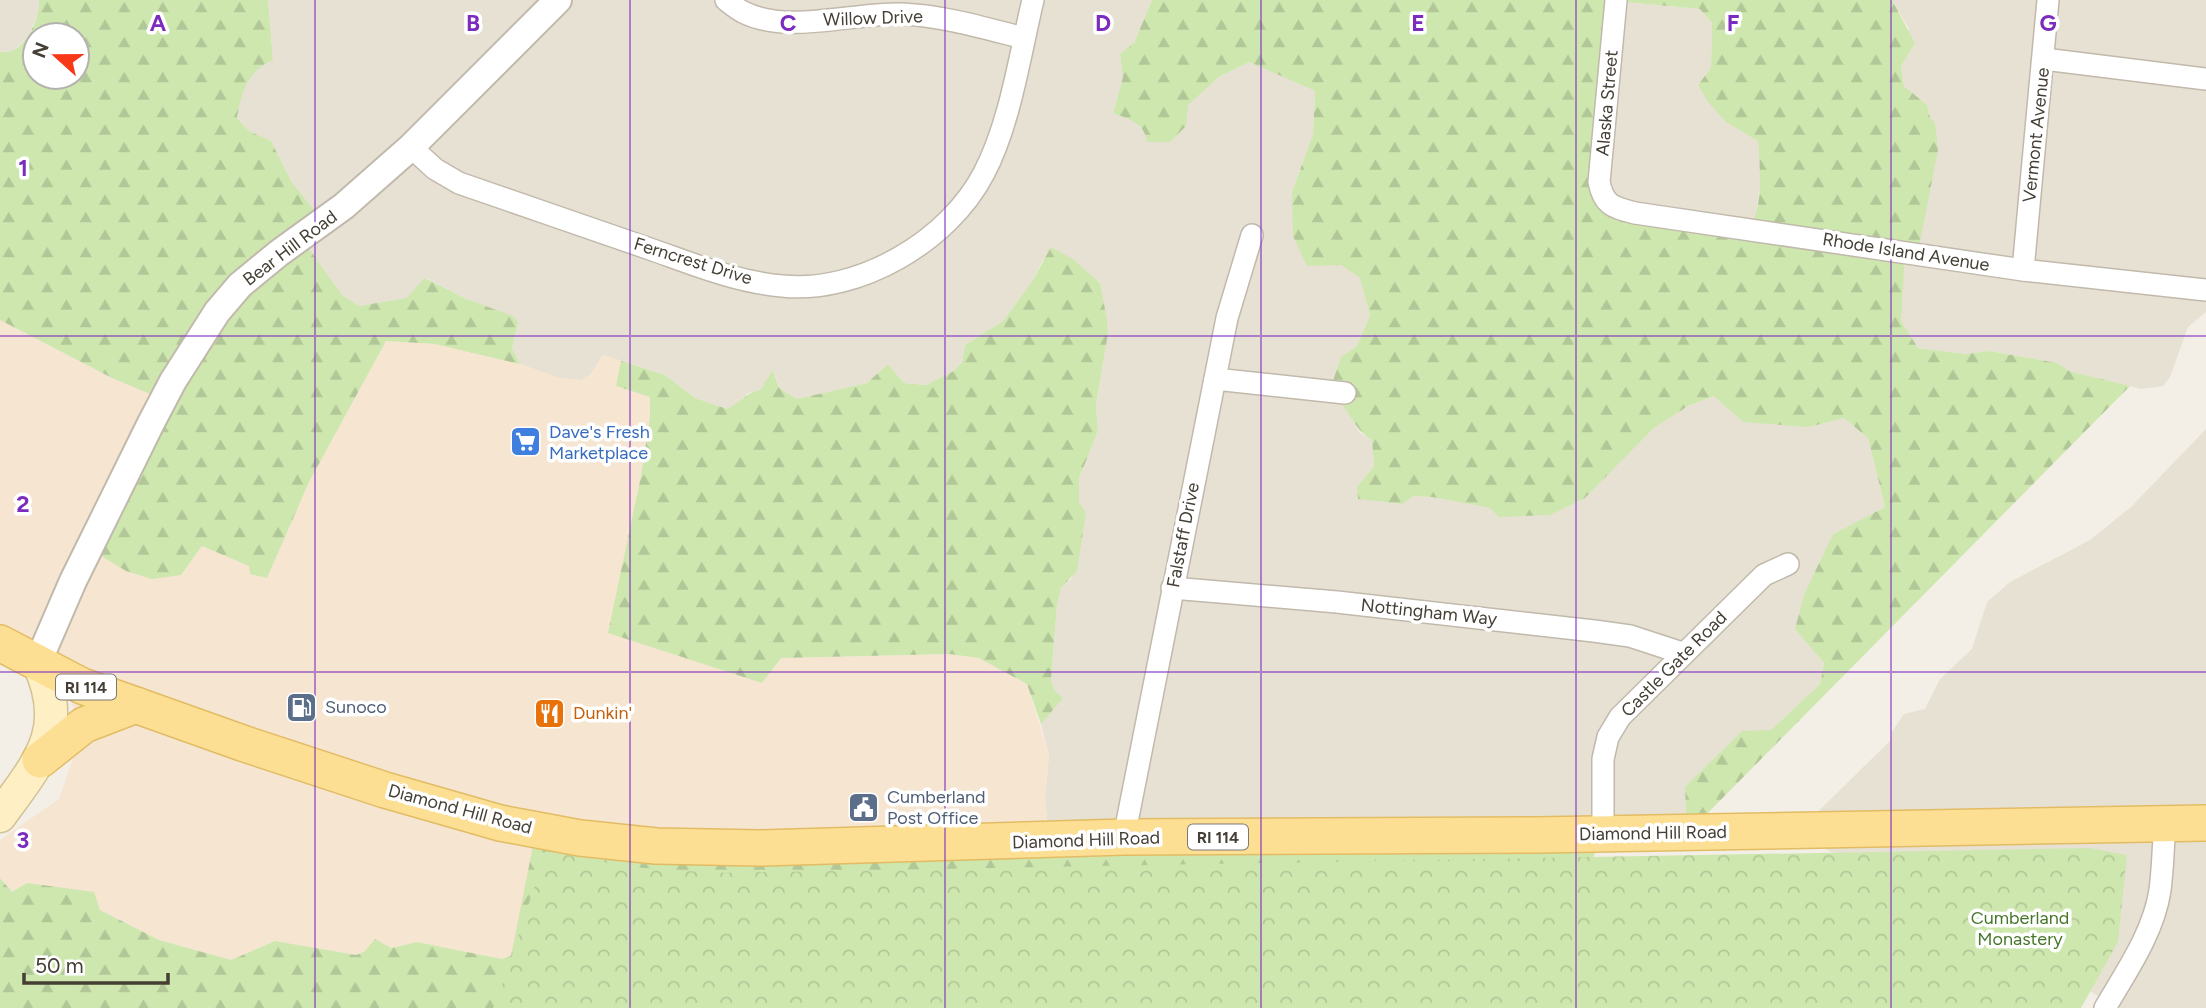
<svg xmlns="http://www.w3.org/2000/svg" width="2206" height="1008" viewBox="0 0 2206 1008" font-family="Figtree,sans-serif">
  <defs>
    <pattern id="forest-firs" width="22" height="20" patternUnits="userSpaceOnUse" patternTransform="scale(1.75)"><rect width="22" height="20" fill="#cee7af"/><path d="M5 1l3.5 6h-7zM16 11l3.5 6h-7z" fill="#b2c797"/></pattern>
    <pattern id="park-crowns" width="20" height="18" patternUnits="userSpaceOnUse" patternTransform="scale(1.75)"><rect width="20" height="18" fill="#cee7af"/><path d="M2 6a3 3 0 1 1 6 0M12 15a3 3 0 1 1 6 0" fill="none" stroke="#b2c797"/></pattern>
  </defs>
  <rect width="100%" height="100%" fill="#f3efe6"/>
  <g fill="#e7e1d4">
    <polygon points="0,0 39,0 40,8 28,37 13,51 0,52"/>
    <polygon points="268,0 1152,0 1134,43 1120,54 1123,77 1113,113 1136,122 1146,135 1186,126 1187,105 1219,77 1249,62 1315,91 1313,134 1292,192 1307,265 1341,265 1361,278 1370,315 1357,346 1341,357 1340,399 1360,433 1372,440 1374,466 1357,487 1413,496 1432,497 1490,508 1585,498 1654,428 1688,406 1714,396 1809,427 1844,418 1868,438 1885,507 1833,534 1796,629 1824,663 1820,684 1771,730 1687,834 1050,847 1045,799 1049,755 1041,724 1055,691 1051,680 1057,605 1061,588 1072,578 1079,478 1098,431 1096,404 1108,334 1100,283 1073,259 1043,260 1033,280 1003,321 965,345 962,362 954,371 926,385 904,383 888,364 867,383 797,399 779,388 774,371 760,390 748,393 734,406 727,409 695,398 665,375 603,355 590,375 581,380 559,378 520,364 512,348 518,322 464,298 426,278 406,298 359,306 342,295 305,243 325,224 291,181 271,142 249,131 237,118 241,91 259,65 273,59"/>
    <polygon points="1892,0 2206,0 2206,312 2188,327 2170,377 2163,386 2141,389 2069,371 2058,363 1989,351 1966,354 1918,348 1900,321 1905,255 1930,118 1927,105 1904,86 1901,66 1909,29"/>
    <polygon points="1624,2 1700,9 1712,23 1711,68 1698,85 1758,140 1761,181 1755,219 1749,230 1607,200"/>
    <polygon points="2206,429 2206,1008 2121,1008 1796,833 1891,740 1891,733 1904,714 1925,709 1940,679 1972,649 1987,602 2010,582 2090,540 2131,507"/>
  </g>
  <polygon fill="#f5e5d1" points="0,320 112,378 169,402 181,575 202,546 249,566 250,574 267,578 309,482 386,341 435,344 459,349 509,360 559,378 581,380 590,375 603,355 621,361 616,386 650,397 650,417 641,476 781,658 949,654 979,658 1027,684 1049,755 1045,799 1050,847 536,831 516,936 511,956 502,959 417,942 356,955 275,941 231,960 159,940 100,910 12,892 0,878 0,840 59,799 77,747 75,712 61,677 0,639"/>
  <g fill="url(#forest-firs)" fill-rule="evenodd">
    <path d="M39,0H268L273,60C248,70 241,93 237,118L249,131L271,141L291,181L325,224L305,243L342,295L359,306L406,298L425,278L464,298L513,316L518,322L512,348L520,364L435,344L386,341L309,482L267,578L250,574L249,566L202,546L181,575L152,579L126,571L98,554L169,402L112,378L0,320V52C4,52 8,52 12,51C28,44 40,17 39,0ZM35,35H77V77H35Z"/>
    <path d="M1152,0H1892L1915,43L1901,66L1904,86L1927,105L1930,118L1935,123L1938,150L1918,252L1905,255L1901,321L1918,348L1966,354L1989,351L2058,363L2069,371L2130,386L1687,834L1685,787L1742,731L1771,730L1820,684L1824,663L1795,629L1804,595L1833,534L1885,507L1868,438L1844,418L1809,427L1743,422L1714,396L1688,406L1654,428L1585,498L1550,515L1499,517L1490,508L1432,497L1413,496L1403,504L1358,499L1357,487L1374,466L1372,440C1352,429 1349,405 1329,393L1341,357L1357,346L1370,315L1360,278L1341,265L1307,266L1293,236L1292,192L1313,134L1315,91L1249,62L1219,77L1188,105L1186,126L1170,142H1147C1145,123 1128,119 1113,113L1123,77L1120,54L1134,43ZM1624,2L1700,9L1712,23L1711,68L1698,85L1708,102L1726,122L1758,141C1760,170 1764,203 1749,230L1607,200Z"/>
    <path d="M1051,247L1073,259L1100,283L1107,320L1108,334L1096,404L1098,431L1079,478V502L1086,513L1077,571L1061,588L1057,605L1051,680L1055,691L1063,698L1041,724L1027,684L979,658L949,654L781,658L762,683L608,633L641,476L650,417V397L616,386L621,361L665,375L695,398L727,409C741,403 744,393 760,390L773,370L779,388L797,399L867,383L888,364L904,383L926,385L954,371L962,362L965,345L1003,321L1033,280Z"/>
    <polygon points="536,831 1600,840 1571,914 1461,1008 0,1008 0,878 12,892 27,883 94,892 100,910 159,940 231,960 275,941 356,955 364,952 375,939 391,948 417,942 502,959 511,956"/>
  </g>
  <polygon fill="url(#park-crowns)" points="2089,848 2127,855 2118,942 2081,1008 493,1008 498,998 546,851 631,867 715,873"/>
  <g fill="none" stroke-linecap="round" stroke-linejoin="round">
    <defs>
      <g id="minor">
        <path d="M726,0C731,4 737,9 743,12C788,35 854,12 903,14C944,16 984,28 1024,38"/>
        <path d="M1616,0L1599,182C1604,206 1613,207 1635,213L2023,270L2206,290"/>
        <polyline points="2044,59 2206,79"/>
        <path d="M411,147L435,169L459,183C523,205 586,227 650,249C693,264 736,282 782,286C859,294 949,241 984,173C1010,124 1020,54 1033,0"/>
        <polyline points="2023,270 2048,0"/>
        <polyline points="1215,379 1345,393"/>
        <polyline points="1172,588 1337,602 1594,631 1630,636 1682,653"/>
        <polyline points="1603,833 1603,759 1608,737 1620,717 1764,575 1788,564"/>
        <polyline points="1124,837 1227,318 1252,235"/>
        <path d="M2105,1008C2126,972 2154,932 2160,890C2163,868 2163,846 2165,824"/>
      </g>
      <polyline id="tertiary" points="38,662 73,581 151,423 173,381 217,312 240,285 279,253 344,206 411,147 558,0"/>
      <path id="secondary" d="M0,816C39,762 70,730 38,662"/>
      <g id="primary">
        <polyline points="0,643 82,686 245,744 385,790 500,823 580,838 656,846 760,848 1124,837 1537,835 2206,823"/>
        <polyline points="40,760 84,725 136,705"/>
      </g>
    </defs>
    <use href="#minor" stroke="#c1b9ab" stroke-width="24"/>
    <use href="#tertiary" stroke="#c1b9ab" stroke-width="30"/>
    <use href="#secondary" stroke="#d2c296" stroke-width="35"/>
    <use href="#primary" stroke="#e2bc64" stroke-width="38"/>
    <use href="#minor" stroke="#fff" stroke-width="21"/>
    <use href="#tertiary" stroke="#fff" stroke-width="26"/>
    <use href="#secondary" stroke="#fef0c4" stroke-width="32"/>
    <use href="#primary" stroke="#fddf94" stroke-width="35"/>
  </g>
  <path fill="none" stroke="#7b2cbf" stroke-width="2" stroke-opacity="0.55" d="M315,0V1008M630,0V1008M945,0V1008M1261,0V1008M1576,0V1008M1891,0V1008M0,336H2206M0,672H2206"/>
  <defs>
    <symbol id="supermarket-square" viewBox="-11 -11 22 22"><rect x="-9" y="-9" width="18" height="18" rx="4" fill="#3f7fe0" stroke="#fff"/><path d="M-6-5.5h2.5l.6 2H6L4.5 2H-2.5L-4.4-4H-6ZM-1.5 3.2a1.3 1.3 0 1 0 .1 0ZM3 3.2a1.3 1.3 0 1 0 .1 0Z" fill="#fff"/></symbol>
    <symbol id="fuel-square" viewBox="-11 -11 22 22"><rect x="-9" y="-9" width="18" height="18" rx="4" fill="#5c6f8a" stroke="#fff"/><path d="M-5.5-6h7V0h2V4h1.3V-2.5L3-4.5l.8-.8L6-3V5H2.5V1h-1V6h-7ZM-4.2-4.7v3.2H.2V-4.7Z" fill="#fff"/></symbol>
    <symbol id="restaurant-square" viewBox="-11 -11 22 22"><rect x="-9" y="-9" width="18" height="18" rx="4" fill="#e8710a" stroke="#fff"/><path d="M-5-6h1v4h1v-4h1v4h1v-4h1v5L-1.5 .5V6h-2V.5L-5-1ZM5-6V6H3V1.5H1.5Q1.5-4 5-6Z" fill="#fff"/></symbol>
    <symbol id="civic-square" viewBox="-11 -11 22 22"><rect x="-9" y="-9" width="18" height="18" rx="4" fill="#5c6f8a" stroke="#fff"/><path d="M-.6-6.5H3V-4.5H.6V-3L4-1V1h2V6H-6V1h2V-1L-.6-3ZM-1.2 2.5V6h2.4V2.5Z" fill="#fff"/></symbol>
  </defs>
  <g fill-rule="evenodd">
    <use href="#supermarket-square" x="508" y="424" width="35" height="35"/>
    <use href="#fuel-square" x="284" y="690" width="35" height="35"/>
    <use href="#restaurant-square" x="532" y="696" width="35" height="35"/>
    <use href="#civic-square" x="846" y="790" width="35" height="35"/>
  </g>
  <g text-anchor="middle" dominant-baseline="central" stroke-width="7" stroke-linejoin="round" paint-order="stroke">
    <g fill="#fff" stroke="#7d7972" stroke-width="2">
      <rect x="56" y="674.5" width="60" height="25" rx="5"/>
      <rect x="1188" y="824.5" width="60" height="25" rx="5"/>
    </g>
    <g font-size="16" font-weight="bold" fill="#453f35">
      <text x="86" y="687">RI 114</text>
      <text x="1218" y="837">RI 114</text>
    </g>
    <g font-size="18" fill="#453f35" stroke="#fff">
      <text transform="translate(873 18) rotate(-2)">Willow Drive</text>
      <text transform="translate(1607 103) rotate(-85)">Alaska Street</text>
      <text transform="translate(2036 135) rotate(-84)">Vermont Avenue</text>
      <text transform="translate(290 248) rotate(-37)">Bear Hill Road</text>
      <text transform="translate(1906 252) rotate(9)">Rhode Island Avenue</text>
      <text transform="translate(693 261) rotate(17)">Ferncrest Drive</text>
      <text transform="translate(1183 535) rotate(-79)">Falstaff Drive</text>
      <text transform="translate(1429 612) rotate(6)">Nottingham Way</text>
      <text transform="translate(1674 664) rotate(-45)">Castle Gate Road</text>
      <text transform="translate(460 809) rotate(15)">Diamond Hill Road</text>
      <text transform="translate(1653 833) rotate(-1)">Diamond Hill Road</text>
      <text transform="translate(1086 840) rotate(-2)">Diamond Hill Road</text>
    </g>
    <g font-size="18" fill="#366cbe" stroke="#fff" text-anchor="start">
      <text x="549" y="432">Dave's Fresh<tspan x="549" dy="21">Marketplace</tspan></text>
    </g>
    <g font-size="18" fill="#4e5e75" stroke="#fff" text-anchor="start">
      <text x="325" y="707">Sunoco</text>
      <text x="887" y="797">Cumberland<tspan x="887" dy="21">Post Office</tspan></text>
    </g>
    <g font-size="18" fill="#c56008" stroke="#fff" text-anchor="start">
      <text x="573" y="713">Dunkin'</text>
    </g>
    <g font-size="18" fill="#477629" stroke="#fff">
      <text x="2020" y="918">Cumberland<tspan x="2020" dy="21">Monastery</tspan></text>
    </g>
  </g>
  <g font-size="23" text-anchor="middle" font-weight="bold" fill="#7b2cbf" stroke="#fff" stroke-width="7" stroke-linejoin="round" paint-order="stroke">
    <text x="158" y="31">A</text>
    <text x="473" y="31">B</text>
    <text x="788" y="31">C</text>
    <text x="1103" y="31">D</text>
    <text x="1418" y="31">E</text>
    <text x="1733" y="31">F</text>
    <text x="2048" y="31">G</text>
    <text x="23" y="176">1</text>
    <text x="23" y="512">2</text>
    <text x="23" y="848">3</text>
  </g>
  <g transform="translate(56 56) rotate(291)"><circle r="33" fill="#ffffff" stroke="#b5b2ae" stroke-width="2"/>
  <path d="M0-5L12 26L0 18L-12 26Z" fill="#f83818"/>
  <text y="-10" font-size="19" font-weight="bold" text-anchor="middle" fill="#453f35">N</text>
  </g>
  <path d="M24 973v10h144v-10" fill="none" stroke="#453f35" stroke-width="3.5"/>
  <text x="35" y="973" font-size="21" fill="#453f35" stroke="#ffffff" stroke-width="5" paint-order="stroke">50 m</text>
</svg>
